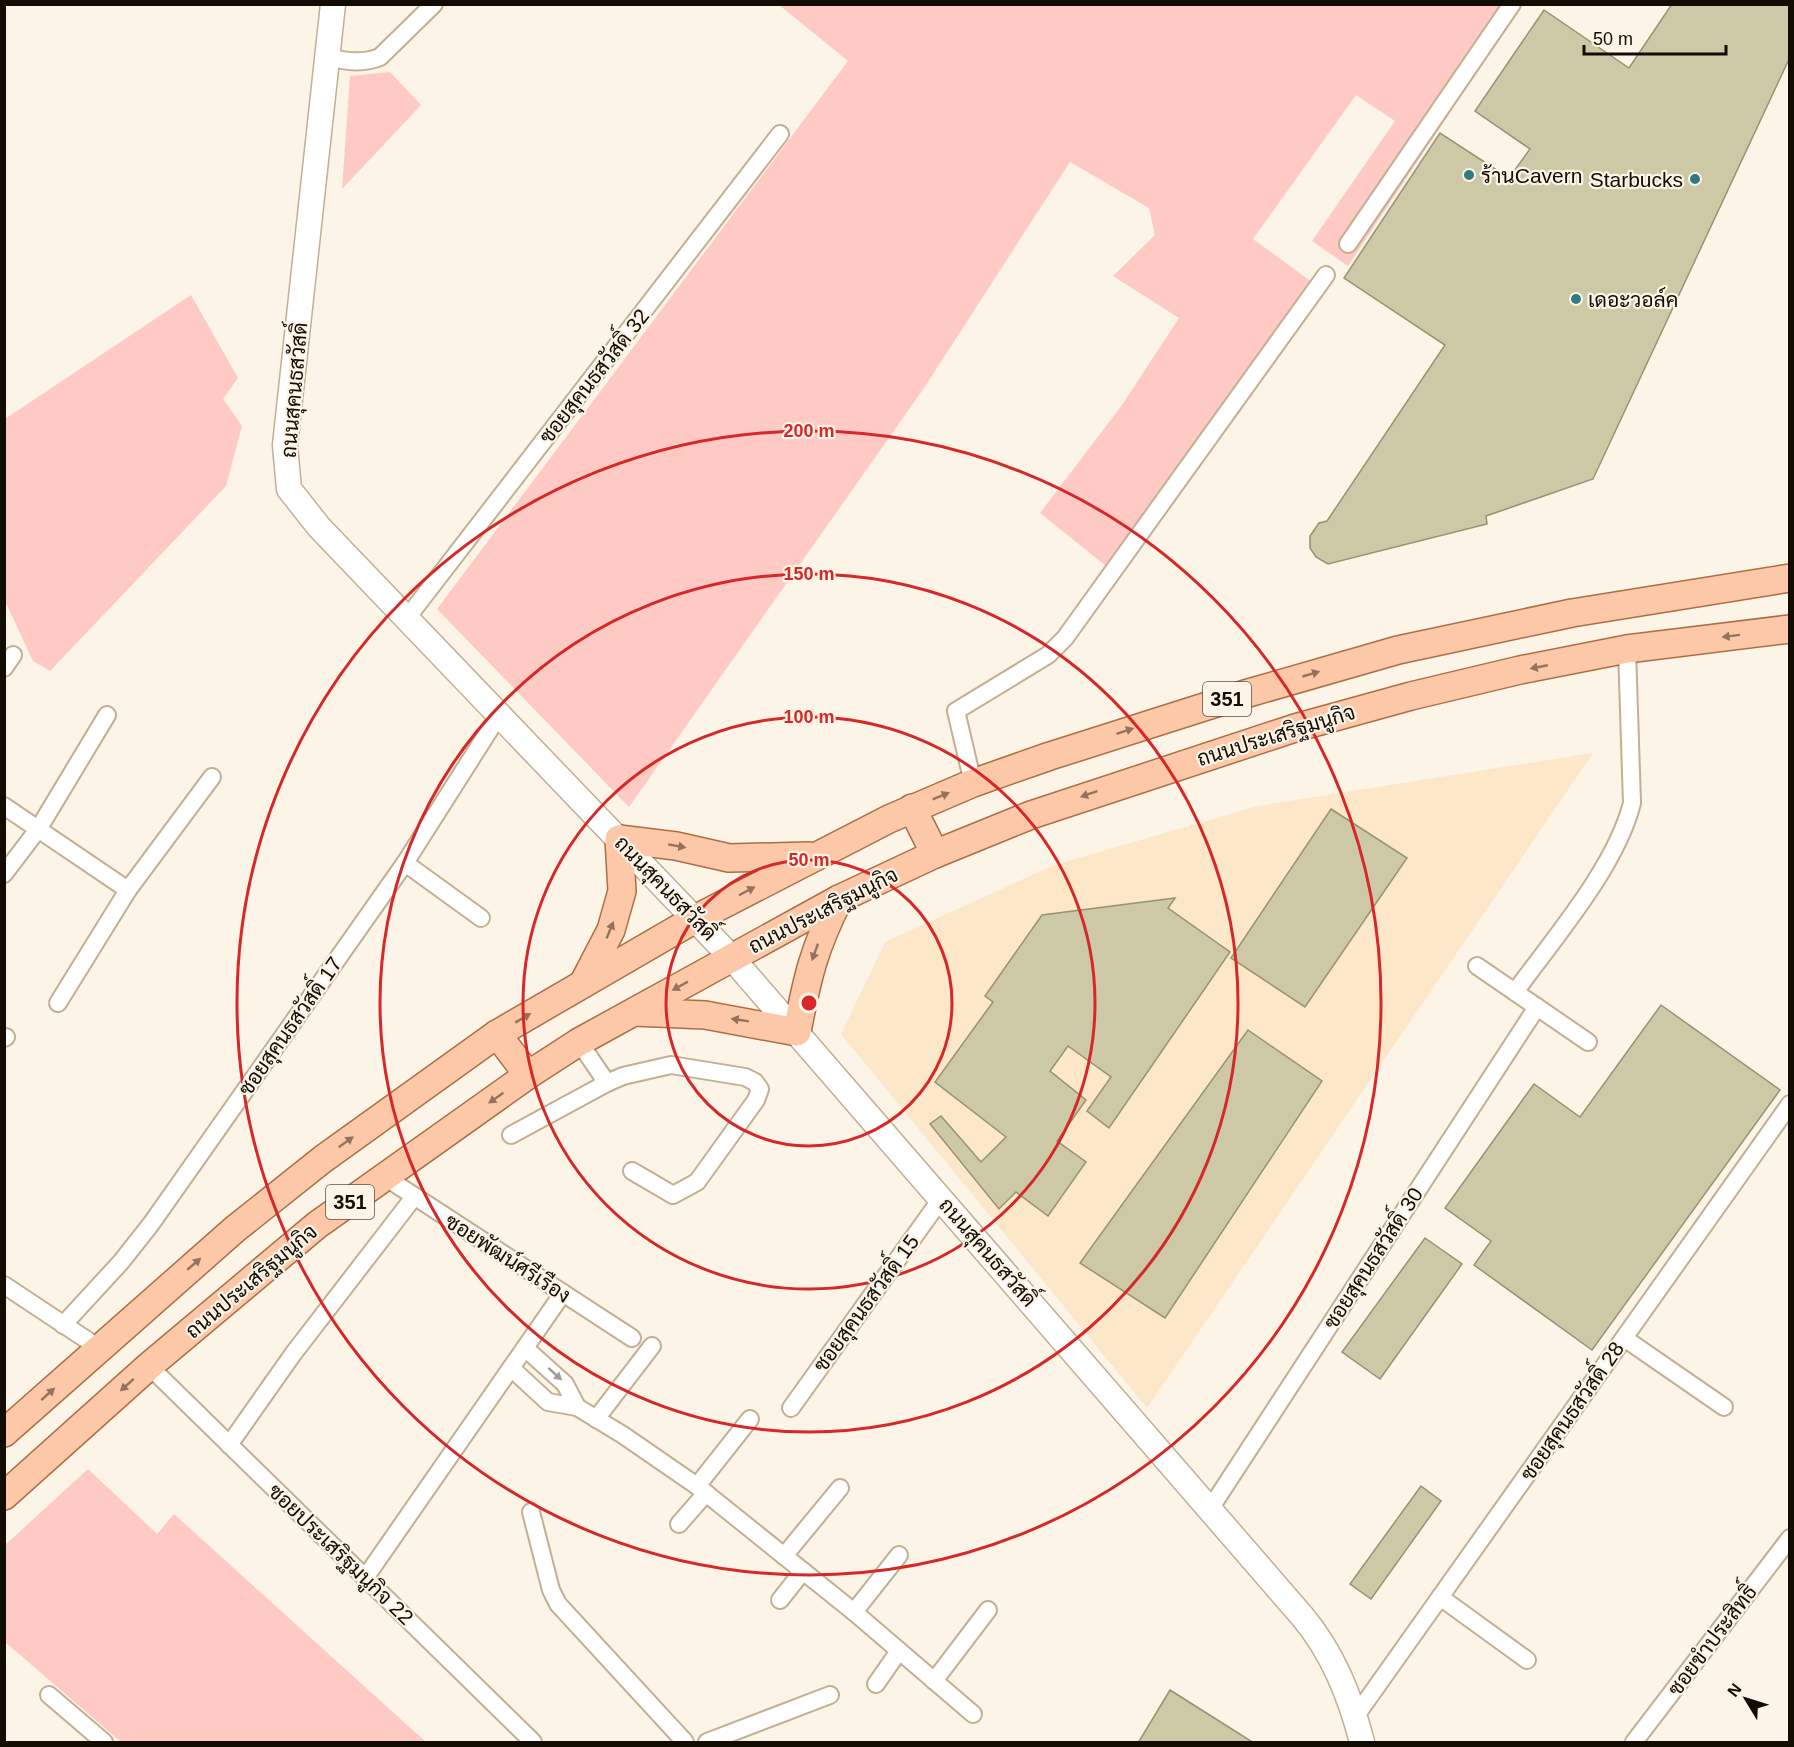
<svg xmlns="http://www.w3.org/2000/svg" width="1794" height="1747" viewBox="0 0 1794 1747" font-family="Helvetica,Sarabun,sans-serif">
  <rect width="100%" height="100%" fill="#fcf4e7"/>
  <polygon fill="#fce7c8" points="1593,753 1147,1408 841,1034 885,942 1054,865 1258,806"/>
  <g fill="#fecac3">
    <polygon points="779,5 1521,5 1348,266 1312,241 1395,121 1356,95 1253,239 1312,282 1106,566 1040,513 1122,405 1179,318 1113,276 1155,235 1149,208 1070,162 924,388 629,807 437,609 848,61"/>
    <polygon points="390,72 421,105 342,189 350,76"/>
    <polygon points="191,295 238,378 223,399 242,426 226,486 50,671 33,661 5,601 5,419"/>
    <polygon points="88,1469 157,1534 174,1514 426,1742 121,1742 5,1642 5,1545"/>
  </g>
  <g fill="#cdc9a6" stroke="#969371" stroke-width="1.5">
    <polygon points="1672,4 1790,4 1790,57 1593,479 1486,516 1487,524 1328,564 1316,557 1310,548 1310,536 1319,523 1327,521 1445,345 1344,278 1440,133 1509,178 1530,149 1475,111 1544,10 1629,68"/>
    <polygon points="1331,809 1407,858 1305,1007 1231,958"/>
    <polygon points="1175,898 1168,908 1230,952 1109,1128 1087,1111 1111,1077 1068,1046 1050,1071 1086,1100 1057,1141 1086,1162 1048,1216 1016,1192 999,1209 930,1124 941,1116 981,1162 1006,1137 935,1082 993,1002 985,996 1042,915"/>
    <polygon points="1661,1005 1780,1090 1592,1350 1474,1265 1491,1241 1445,1208 1534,1084 1580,1117"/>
    <polygon points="1248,1030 1322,1081 1165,1318 1080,1263"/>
    <polygon points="1425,1238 1462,1264 1380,1379 1342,1352"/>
    <polygon points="1421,1486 1441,1501 1371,1599 1350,1584"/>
    <polygon points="1170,1690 1254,1743 1138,1743"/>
  </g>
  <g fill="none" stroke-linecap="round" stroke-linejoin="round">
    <defs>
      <g id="street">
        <path d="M329,57C346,62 363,64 380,57L434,4"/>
        <polyline points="1348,244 1512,4"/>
        <polyline points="407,618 780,134"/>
        <polyline points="4,668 13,655"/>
        <polyline points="973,783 956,711 1048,655 1065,638 1326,275"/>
        <polyline points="4,806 128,890"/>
        <polyline points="405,863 481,918"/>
        <polyline points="4,874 39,828 107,715"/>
        <polyline points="1477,966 1588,1042"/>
        <path d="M1515,992C1554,938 1616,867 1632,803L1627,649"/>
        <polyline points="58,1003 128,890 212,777"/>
        <polyline points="4,1038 6,1037"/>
        <polyline points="579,1042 607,1083"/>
        <polyline points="511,1135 607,1083 623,1076 671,1065 745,1077 755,1082 760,1089 756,1100 697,1182 673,1195 632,1171"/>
        <polyline points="385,1177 632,1338"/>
        <polyline points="4,1285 99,1348"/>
        <polyline points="63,1325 121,1262 151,1224 405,863 499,715"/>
        <polyline points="1624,1338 1724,1407"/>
        <polyline points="525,1348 565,1384 577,1407"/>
        <polyline points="149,1366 533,1742"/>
        <polyline points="511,1368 548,1402 577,1407 623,1435 697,1486 854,1612 973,1714"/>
        <polyline points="791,1408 941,1199"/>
        <polyline points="596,1419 652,1346"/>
        <polyline points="229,1445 293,1354 414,1197"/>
        <polyline points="697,1486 750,1419"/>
        <polyline points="1210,1509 1537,1007"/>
        <polyline points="531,1512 551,1590 558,1604 685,1742"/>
        <polyline points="679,1524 706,1493"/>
        <polyline points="784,1556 840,1488"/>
        <polyline points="365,1578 563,1293"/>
        <polyline points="1440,1597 1527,1660"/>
        <polyline points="780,1600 803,1571"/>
        <polyline points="854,1612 899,1555"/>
        <polyline points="934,1681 988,1610"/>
        <polyline points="876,1684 899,1651"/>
        <polyline points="49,1695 104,1742"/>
        <polyline points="1355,1717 1790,1104"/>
        <polyline points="707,1742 830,1695"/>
        <polyline points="1634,1742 1790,1538"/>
      </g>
      <path id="secondary" d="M333,4L285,445L289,489L319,527L731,957L1302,1616C1333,1653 1350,1696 1362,1742"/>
      <g id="primary">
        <polyline points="912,808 935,854"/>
        <polyline points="584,982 611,930 622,891 619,839 676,846 729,858 809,856"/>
        <path d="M634,1012L705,1015L797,1032C807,978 814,948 839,899"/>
        <polyline points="497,1034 528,1075"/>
        <polyline points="4,1433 235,1229 323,1159 497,1034 695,919 889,819 973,783 1050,756 1245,694 1398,650 1572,613 1790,578"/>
        <polyline points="4,1496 149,1366 317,1225 528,1075 579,1042 839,899 935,854 1031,815 1295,728 1411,696 1520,670 1627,649 1790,629"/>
      </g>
    </defs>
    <use href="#street" stroke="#c3af91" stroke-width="20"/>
    <use href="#secondary" stroke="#c3af91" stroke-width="27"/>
    <use href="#primary" stroke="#aa6f47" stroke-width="30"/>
    <use href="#street" stroke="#fff" stroke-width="16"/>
    <use href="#secondary" stroke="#fff" stroke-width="24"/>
    <use href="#primary" stroke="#fdc8a7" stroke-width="27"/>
  </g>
  <defs><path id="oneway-solid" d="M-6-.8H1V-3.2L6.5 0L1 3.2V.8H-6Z" transform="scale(1.5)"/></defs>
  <g fill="#94735d">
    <use href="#oneway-solid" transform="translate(1731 636) rotate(173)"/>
    <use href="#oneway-solid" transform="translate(1539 667) rotate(169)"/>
    <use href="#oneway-solid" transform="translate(1311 674) rotate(-16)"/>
    <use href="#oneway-solid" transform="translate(1125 731) rotate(-18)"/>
    <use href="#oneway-solid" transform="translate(1089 794) rotate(161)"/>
    <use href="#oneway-solid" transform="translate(941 796) rotate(-22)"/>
    <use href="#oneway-solid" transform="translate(677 846) rotate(10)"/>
    <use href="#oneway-solid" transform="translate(747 891) rotate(-28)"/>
    <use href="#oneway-solid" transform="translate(610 930) rotate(-68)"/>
    <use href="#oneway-solid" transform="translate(815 952) rotate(110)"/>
    <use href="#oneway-solid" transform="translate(680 986) rotate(151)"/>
    <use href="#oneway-solid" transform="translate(523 1018) rotate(-31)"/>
    <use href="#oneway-solid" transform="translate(740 1020) rotate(-171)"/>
    <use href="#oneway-solid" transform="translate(496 1098) rotate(145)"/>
    <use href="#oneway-solid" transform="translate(346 1142) rotate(-36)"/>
    <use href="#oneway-solid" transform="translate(194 1264) rotate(-41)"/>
    <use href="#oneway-solid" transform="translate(127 1385) rotate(138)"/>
    <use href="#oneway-solid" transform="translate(48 1394) rotate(-42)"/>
  </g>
  <use fill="#a19e9a" href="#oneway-solid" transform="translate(555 1374) rotate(42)"/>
  <g fill="none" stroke="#d62828" stroke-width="3">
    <circle cx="809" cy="1003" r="143"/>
    <circle cx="809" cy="1003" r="286"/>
    <circle cx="809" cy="1003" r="429"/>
    <circle cx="809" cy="1003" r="572"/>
  </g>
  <g fill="#327a81" stroke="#fcf4e7" stroke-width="2">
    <circle cx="1469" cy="175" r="6"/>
    <circle cx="1695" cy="179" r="6"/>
    <circle cx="1576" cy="299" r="6"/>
  </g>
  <g text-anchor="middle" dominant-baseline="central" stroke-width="4.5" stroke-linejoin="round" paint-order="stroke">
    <g fill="#fcf4e7" stroke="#595247" stroke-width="1.5">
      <rect x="1203" y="682" width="48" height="34" rx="4.5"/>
      <rect x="326" y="1185" width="48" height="34" rx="4.5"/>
    </g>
    <g font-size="20" font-weight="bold" fill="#130c03">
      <text x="1227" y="699">351</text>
      <text x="350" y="1202">351</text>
    </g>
    <g font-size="21" fill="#130c03" stroke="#fcf4e7" text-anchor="start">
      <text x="1481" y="175">ร้านCavern</text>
      <text x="1683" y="179" text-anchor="end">Starbucks</text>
      <text x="1588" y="299">เดอะวอล์ค</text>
    </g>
    <g font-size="21" fill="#130c03" stroke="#fcf4e7">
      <text transform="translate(594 376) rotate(-52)">ซอยสุคนธสวัสดิ์ 32</text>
      <text transform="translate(294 390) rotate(-85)">ถนนสุคนธสวัสดิ์</text>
      <text transform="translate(1276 735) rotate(-17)">ถนนประเสริฐมนูกิจ</text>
      <text transform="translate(666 888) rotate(46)">ถนนสุคนธสวัสดิ์</text>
      <text transform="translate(823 910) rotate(-27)">ถนนประเสริฐมนูกิจ</text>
      <text transform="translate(290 1026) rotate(-55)">ซอยสุคนธสวัสดิ์ 17</text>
      <text transform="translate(988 1252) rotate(49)">ถนนสุคนธสวัสดิ์</text>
      <text transform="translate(508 1258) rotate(33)">ซอยพัฒน์ศรีเรือง</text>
      <text transform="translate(1373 1258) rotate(-57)">ซอยสุคนธสวัสดิ์ 30</text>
      <text transform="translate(251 1281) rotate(-40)">ถนนประเสริฐมนูกิจ</text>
      <text transform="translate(866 1303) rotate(-54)">ซอยสุคนธสวัสดิ์ 15</text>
      <text transform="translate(1572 1411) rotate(-55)">ซอยสุคนธสวัสดิ์ 28</text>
      <text transform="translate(341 1554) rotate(44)">ซอยประเสริฐมนูกิจ 22</text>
      <text transform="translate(1712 1640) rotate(-53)">ซอยขำประสิทธิ์</text>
    </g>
  </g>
  <circle cx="809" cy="1003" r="9" fill="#d62828" stroke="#fcf4e7" stroke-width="3"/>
  <g font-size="18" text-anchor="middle" font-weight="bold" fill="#d62828" stroke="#fcf4e7" stroke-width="4.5" stroke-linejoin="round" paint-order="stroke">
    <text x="809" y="437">200 m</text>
    <text x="809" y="580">150 m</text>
    <text x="809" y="723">100 m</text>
    <text x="809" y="866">50 m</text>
  </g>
  <rect width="1794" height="1747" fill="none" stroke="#130c03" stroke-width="12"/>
  <g transform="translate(1746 1699) rotate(308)" stroke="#fcf4e7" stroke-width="4.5" paint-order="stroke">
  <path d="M0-4.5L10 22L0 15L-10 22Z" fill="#130c03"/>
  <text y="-9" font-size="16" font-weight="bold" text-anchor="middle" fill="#130c03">N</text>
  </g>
  <path d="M1584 45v9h142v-9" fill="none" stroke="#130c03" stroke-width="3"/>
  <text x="1593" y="45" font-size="18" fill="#130c03" stroke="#fcf4e7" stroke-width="4.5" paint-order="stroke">50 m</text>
</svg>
